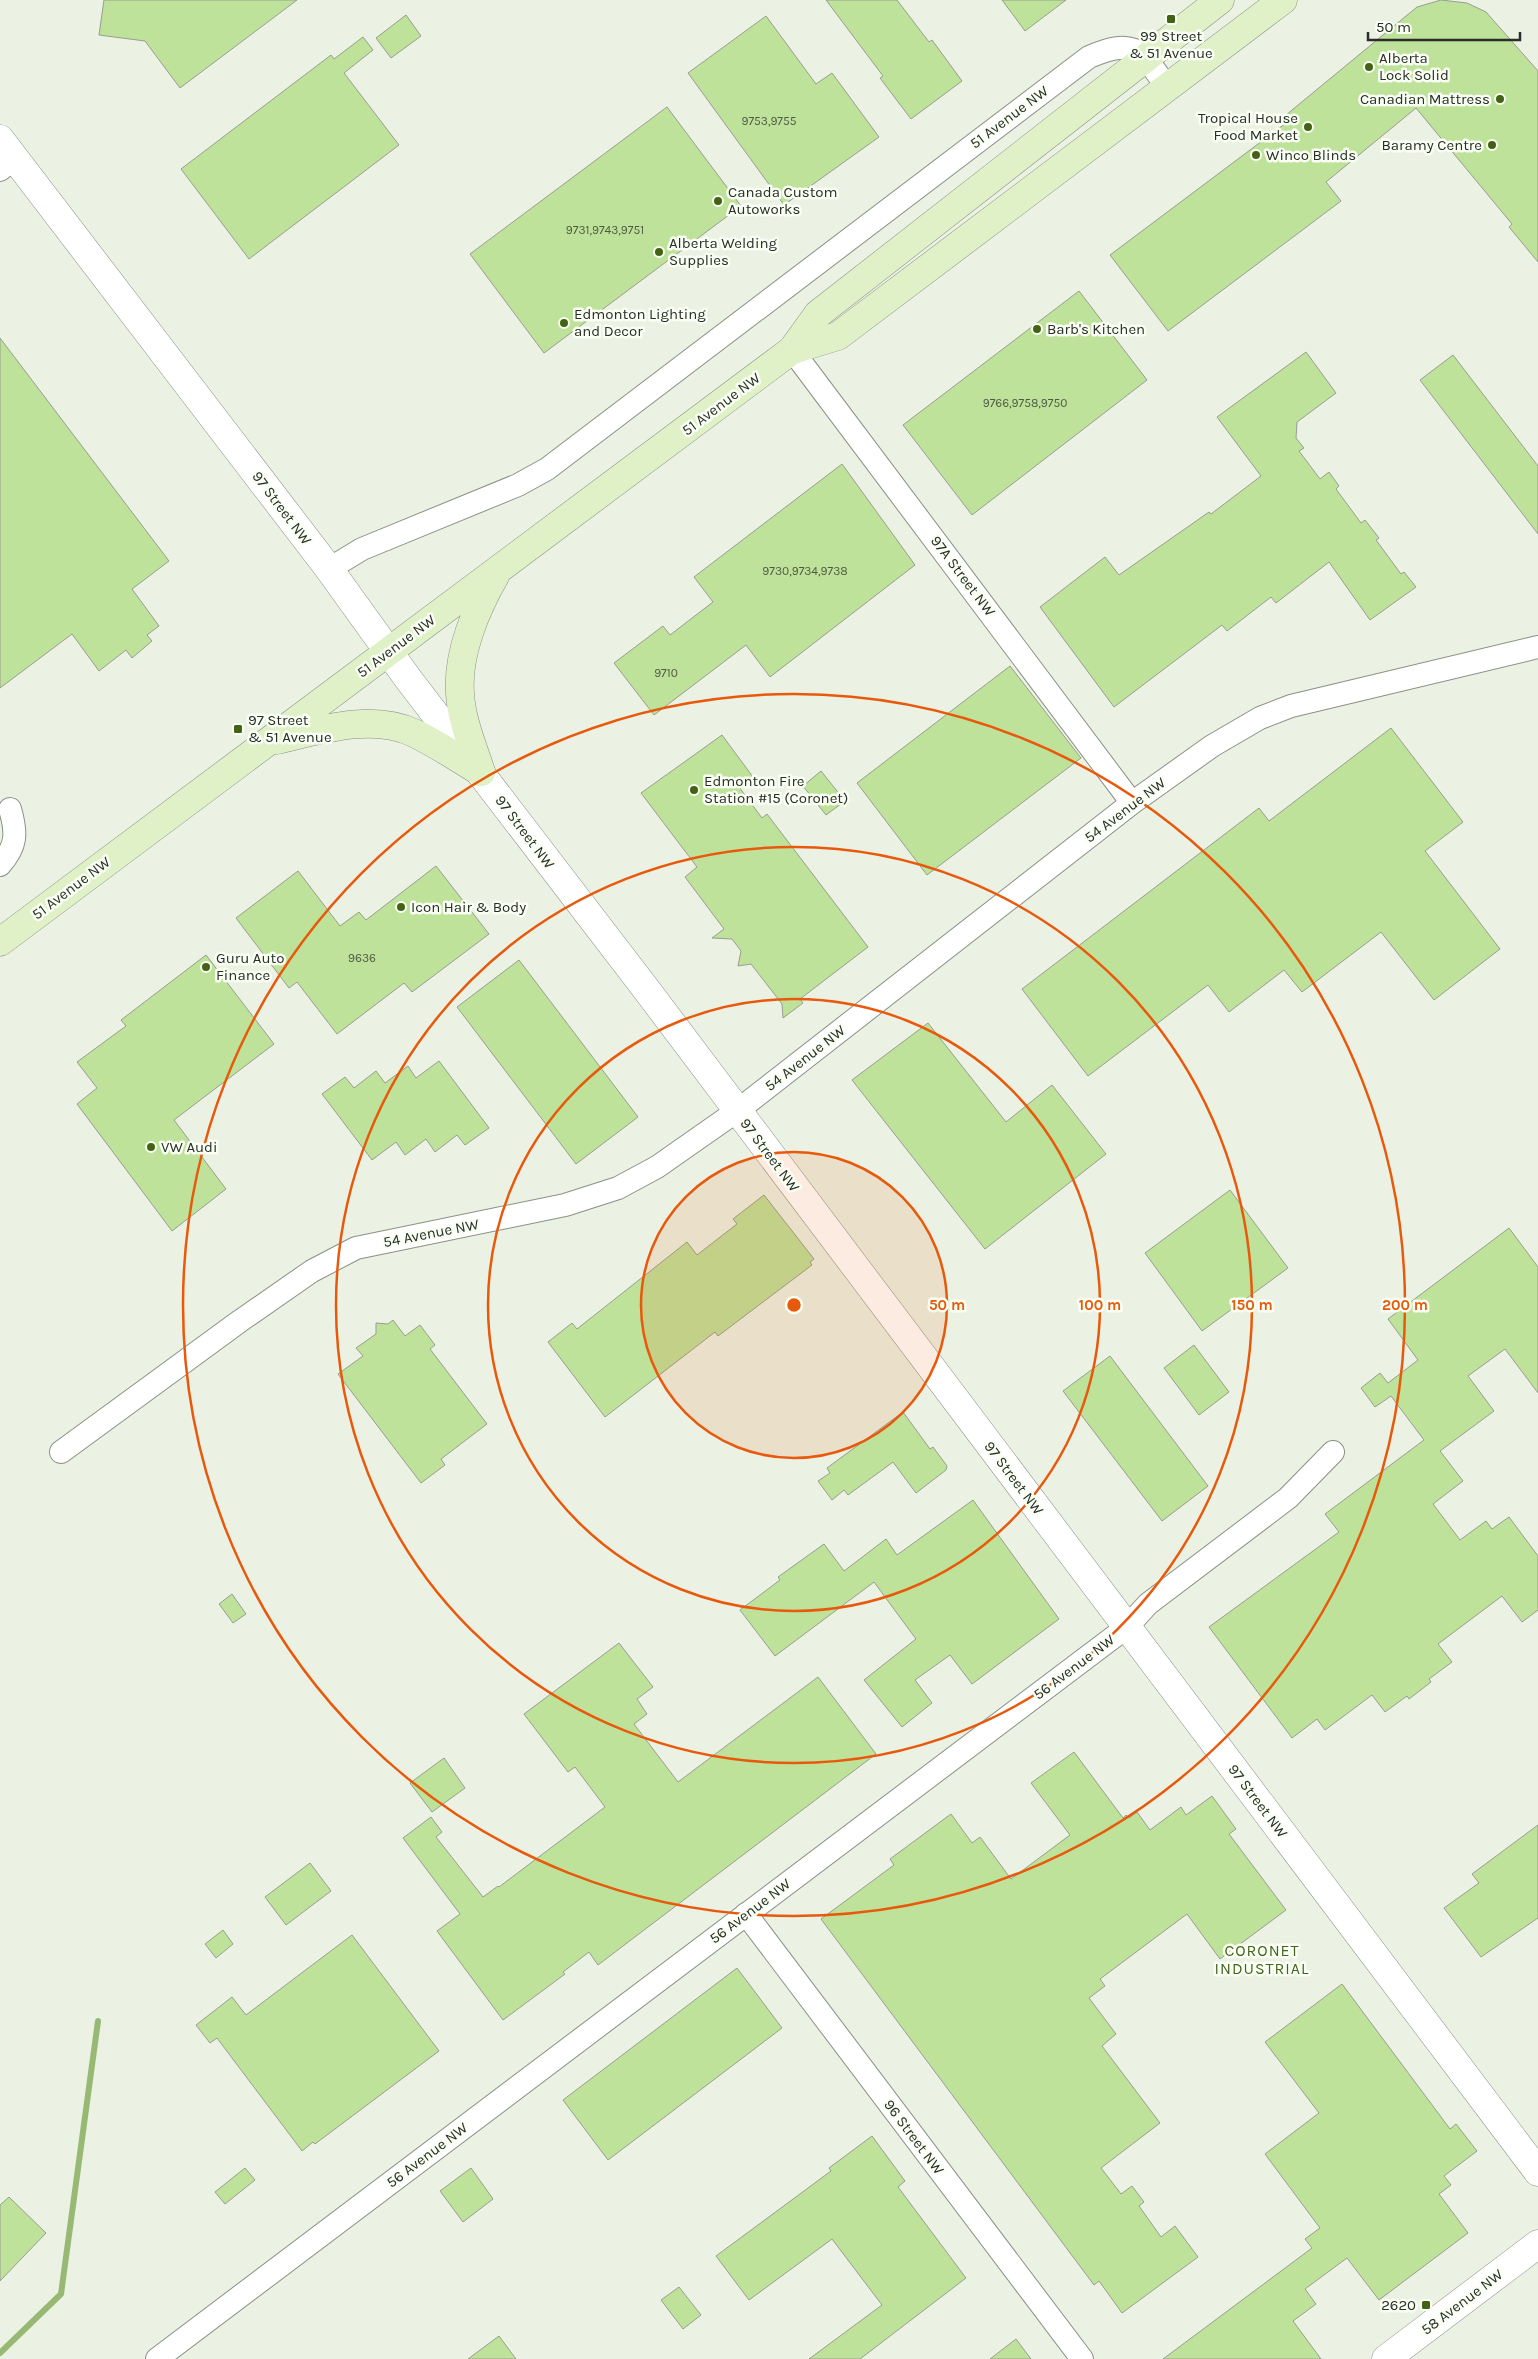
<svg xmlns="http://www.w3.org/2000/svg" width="1538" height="2359" viewBox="0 0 1538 2359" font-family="Karla,sans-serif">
  <rect width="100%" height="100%" fill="#ebf2e4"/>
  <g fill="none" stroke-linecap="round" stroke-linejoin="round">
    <polyline stroke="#98b973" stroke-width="6" points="0,2353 61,2294 98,2021"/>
  </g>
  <g fill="#bfe29a" stroke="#979e90">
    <polygon points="104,0 297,0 180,88 145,41 99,35"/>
    <polygon points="826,0 897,0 929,42 932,40 962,81 911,119 880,78 883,76"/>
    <polygon points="1002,0 1066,0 1025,31"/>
    <polygon points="1441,0 1467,3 1486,12 1538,71 1538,262 1509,227 1512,224 1416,108 1326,182 1341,201 1168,331 1110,255 1290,120 1286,115 1417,7"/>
    <polygon points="406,15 421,36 391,58 376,38"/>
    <polygon points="766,16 816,84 832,73 879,137 784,205 688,73"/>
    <polygon points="363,37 373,50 344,73 399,145 249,259 181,169 331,55 334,59"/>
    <polygon points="667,107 741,206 544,353 470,254"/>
    <polygon points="1079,291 1147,380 972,515 903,425"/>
    <polygon points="0,338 169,561 132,589 159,626 147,635 152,641 132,658 126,650 99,671 72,634 0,688"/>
    <polygon points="1306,352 1336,393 1297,422 1296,438 1304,448 1299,451 1320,479 1329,472 1339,486 1336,489 1361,523 1365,520 1379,538 1376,540 1401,574 1404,572 1416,587 1370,620 1329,562 1276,603 1271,597 1227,631 1222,625 1114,707 1040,607 1105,557 1119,575 1209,512 1211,514 1261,476 1217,417"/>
    <polygon points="1453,355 1538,466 1538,534 1420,380"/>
    <polygon points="842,464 915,565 770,677 746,645 654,715 614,663 663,626 670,635 713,602 694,577"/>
    <polygon points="1010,666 1081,758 927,875 857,783"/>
    <polygon points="1391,728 1463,822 1425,851 1500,949 1434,1000 1381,932 1302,992 1284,970 1229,1012 1208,985 1088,1076 1022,989 1259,808 1269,821"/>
    <polygon points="722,735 753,777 739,787 762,818 767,814 868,947 800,999 803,1003 783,1018 782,1004 751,964 738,966 741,951 732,939 712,938 724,929 685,877 697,867 641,793"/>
    <polygon points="821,771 845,801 826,815 803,786"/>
    <polygon points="436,866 489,934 412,992 404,983 337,1034 297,982 289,988 236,918 298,871 340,926 359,912 366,920"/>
    <polygon points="206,955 274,1044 174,1120 226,1189 172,1231 77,1104 97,1088 77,1062 126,1026 121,1020"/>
    <polygon points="519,960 638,1117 576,1164 457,1007"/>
    <polygon points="928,1023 1006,1122 1052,1085 1106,1154 985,1249 852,1080"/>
    <polygon points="439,1061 489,1128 465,1145 457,1135 435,1152 426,1139 405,1155 396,1142 372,1160 322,1094 345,1077 354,1088 376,1071 385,1083 408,1066 416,1078"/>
    <polygon points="1230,1190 1288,1268 1202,1331 1145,1253"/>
    <polygon points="764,1195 814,1259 810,1262 812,1265 718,1336 715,1332 605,1417 548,1342 572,1323 577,1329 687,1242 697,1255 737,1224 733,1219"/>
    <polygon points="1509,1228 1538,1267 1538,1393 1505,1349 1468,1376 1494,1411 1440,1451 1463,1481 1433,1504 1460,1540 1486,1521 1492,1529 1509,1517 1538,1556 1538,1610 1522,1622 1502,1596 1438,1644 1452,1662 1429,1679 1431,1682 1409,1699 1407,1696 1385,1712 1372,1695 1325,1730 1317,1719 1292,1738 1209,1627 1339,1532 1325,1514 1424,1440 1391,1396 1375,1407 1361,1388 1380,1373 1388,1383 1418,1360 1388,1319"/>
    <polygon points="393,1320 405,1336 420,1325 435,1345 430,1349 487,1424 441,1459 445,1465 421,1483 338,1374 363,1356 356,1348 376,1334 376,1323 388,1324"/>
    <polygon points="1194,1345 1229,1392 1199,1415 1164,1368"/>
    <polygon points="1110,1356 1208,1486 1162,1521 1063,1391"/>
    <polygon points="903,1412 930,1449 933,1447 947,1466 946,1470 916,1493 893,1462 848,1495 844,1490 832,1500 818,1481 830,1473 827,1468"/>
    <polygon points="973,1500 1059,1619 972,1684 950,1655 915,1680 932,1703 902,1727 864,1680 916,1639 874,1582 775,1656 740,1610 780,1580 778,1577 824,1544 844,1571 886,1539 897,1555"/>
    <polygon points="232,1594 246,1614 233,1623 219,1604"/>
    <polygon points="619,1643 653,1687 637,1699 647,1714 634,1724 678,1782 818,1677 876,1754 598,1965 589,1952 563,1972 565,1974 503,2020 437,1931 460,1914 403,1838 431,1817 442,1832 436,1837 483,1897 498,1886 499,1887 605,1807 575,1767 568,1772 524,1714"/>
    <polygon points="1074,1752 1123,1818 1126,1815 1129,1818 1137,1812 1150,1830 1181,1807 1186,1815 1212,1796 1236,1829 1229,1834 1286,1910 1220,1959 1187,1914 1100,1979 1105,1986 1089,1998 1116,2034 1102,2046 1160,2123 1101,2168 1121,2194 1132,2186 1144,2202 1139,2206 1161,2237 1175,2226 1198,2257 1122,2313 1099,2281 1094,2285 821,1919 894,1865 890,1859 951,1814 972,1843 980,1837 1011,1879 1070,1835 1031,1783"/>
    <polygon points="444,1758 465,1788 432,1812 410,1783"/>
    <polygon points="1538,1825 1538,1918 1481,1957 1444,1908 1479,1883 1472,1874"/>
    <polygon points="310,1863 331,1891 286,1925 265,1897"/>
    <polygon points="223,1930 233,1944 216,1958 205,1944"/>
    <polygon points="352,1935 439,2051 315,2144 313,2142 302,2151 217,2038 210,2043 196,2025 232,1997 246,2015"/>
    <polygon points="737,1968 782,2028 608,2160 563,2100"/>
    <polygon points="1342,1984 1450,2129 1456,2124 1477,2151 1444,2176 1451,2185 1439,2194 1468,2233 1379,2300 1347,2258 1305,2289 1316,2304 1293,2321 1321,2359 1163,2359 1312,2248 1305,2239 1320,2228 1265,2154 1319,2113 1265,2042"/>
    <polygon points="872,2136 905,2181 898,2187 966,2278 860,2359 809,2359 882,2305 832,2239 749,2300 716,2256 831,2171 829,2168"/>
    <polygon points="245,2168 255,2180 225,2204 215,2192"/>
    <polygon points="471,2168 493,2199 463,2222 440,2191"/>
    <polygon points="9,2197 46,2233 0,2281 0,2205"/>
    <polygon points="679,2287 701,2315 683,2329 661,2300"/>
    <polygon points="499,2336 516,2359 468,2359"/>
    <polygon points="1016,2339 1031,2359 990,2359"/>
  </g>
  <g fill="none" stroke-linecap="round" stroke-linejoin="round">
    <defs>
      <g id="minor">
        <polyline points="0,170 15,158"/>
        <polyline points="792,350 1132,803"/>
        <path d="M329,569L362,549L518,485L547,469L1089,57C1136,37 1140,50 1167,87"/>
        <path d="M0,865C17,846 17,833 10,809"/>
        <polyline points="61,1452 240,1321 312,1271 356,1248 565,1205 618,1188 657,1167 737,1111 1132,803 1212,746 1260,718 1291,706 1538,647"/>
        <polyline points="746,1914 1082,2359"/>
        <polyline points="157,2359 1127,1627 1148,1604 1288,1498 1333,1452"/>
      </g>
      <g id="tertiary">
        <polyline points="0,139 329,569 409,680 646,989 1538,2172"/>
        <polyline points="1386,2359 1538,2244"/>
      </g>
      <g id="secondary">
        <polyline points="792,350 838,336 1283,0"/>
        <path d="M277,740C320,730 372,713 414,733C437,744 459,759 481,772"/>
        <path d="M481,772C473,747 461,719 460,693C457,654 476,609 495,576"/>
        <polyline points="0,942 792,350 818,314 1220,0"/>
      </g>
    </defs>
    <use href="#minor" stroke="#8a9184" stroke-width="24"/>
    <use href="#tertiary" stroke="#8a9184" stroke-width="29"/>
    <use href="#secondary" stroke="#8a9184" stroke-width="29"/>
    <use href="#minor" stroke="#fff" stroke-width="22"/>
    <use href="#tertiary" stroke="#fff" stroke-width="28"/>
    <use href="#secondary" stroke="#e0f1c8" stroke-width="28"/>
  </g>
  <circle cx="794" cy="1305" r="153" fill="#e8590c" fill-opacity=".12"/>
  <g fill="none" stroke="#e8590c" stroke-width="2.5">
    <circle cx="794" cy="1305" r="153"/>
    <circle cx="794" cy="1305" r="306"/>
    <circle cx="794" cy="1305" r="458"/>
    <circle cx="794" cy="1305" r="611"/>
  </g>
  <g fill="#436215" stroke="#f9fff3" stroke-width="2">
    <rect x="1166" y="14" width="10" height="10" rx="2.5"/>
    <circle cx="1369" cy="67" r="5"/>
    <circle cx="1500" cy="99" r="5"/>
    <circle cx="1308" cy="127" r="5"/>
    <circle cx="1492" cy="145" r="5"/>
    <circle cx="1256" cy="155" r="5"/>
    <circle cx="718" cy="201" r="5"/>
    <circle cx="659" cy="252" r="5"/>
    <circle cx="564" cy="323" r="5"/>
    <circle cx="1037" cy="329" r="5"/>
    <rect x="233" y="724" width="10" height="10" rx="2.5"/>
    <circle cx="694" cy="790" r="5"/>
    <circle cx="401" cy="907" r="5"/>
    <circle cx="206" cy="967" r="5"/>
    <circle cx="151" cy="1147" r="5"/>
    <rect x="1421" y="2300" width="10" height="10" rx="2.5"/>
  </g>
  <g text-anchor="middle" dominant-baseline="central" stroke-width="5" stroke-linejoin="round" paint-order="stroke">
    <g font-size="12" fill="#4f5a44">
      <text x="769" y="121">9753,9755</text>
      <text x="605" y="230">9731,9743,9751</text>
      <text x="1025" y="403">9766,9758,9750</text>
      <text x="805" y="571">9730,9734,9738</text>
      <text x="666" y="673">9710</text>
      <text x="362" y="958">9636</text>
    </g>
    <g font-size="15" fill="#2a2d28" stroke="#f9fff3" text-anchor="start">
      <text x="1171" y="36" text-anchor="middle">99 Street<tspan x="1171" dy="17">&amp; 51 Avenue</tspan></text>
      <text x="1379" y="58">Alberta<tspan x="1379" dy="17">Lock Solid</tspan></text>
      <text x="1490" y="99" text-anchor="end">Canadian Mattress</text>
      <text x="1298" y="118" text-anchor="end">Tropical House<tspan x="1298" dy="17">Food Market</tspan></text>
      <text x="1482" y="145" text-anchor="end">Baramy Centre</text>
      <text x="1266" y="155">Winco Blinds</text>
      <text x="728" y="192">Canada Custom<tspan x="728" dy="17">Autoworks</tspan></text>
      <text x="669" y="243">Alberta Welding<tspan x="669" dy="17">Supplies</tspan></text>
      <text x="574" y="314">Edmonton Lighting<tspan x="574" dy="17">and Decor</tspan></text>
      <text x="1047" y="329">Barb's Kitchen</text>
      <text x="248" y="720">97 Street<tspan x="248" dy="17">&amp; 51 Avenue</tspan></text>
      <text x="704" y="781">Edmonton Fire<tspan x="704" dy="17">Station #15 (Coronet)</tspan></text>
      <text x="411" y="907">Icon Hair &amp; Body</text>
      <text x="216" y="958">Guru Auto<tspan x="216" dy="17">Finance</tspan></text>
      <text x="161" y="1147">VW Audi</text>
      <text x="1416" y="2305" text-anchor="end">2620</text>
    </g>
    <g font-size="15" fill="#2a2d28" stroke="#f9fff3">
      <text transform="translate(1009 117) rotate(-37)">51 Avenue NW</text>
      <text transform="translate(721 404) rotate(-37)">51 Avenue NW</text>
      <text transform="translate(282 508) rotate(53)">97 Street NW</text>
      <text transform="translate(963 576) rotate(53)">97A Street NW</text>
      <text transform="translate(396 646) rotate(-37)">51 Avenue NW</text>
      <text transform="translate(1125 810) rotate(-37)">54 Avenue NW</text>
      <text transform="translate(525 832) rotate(53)">97 Street NW</text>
      <text transform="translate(71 888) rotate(-37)">51 Avenue NW</text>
      <text transform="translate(805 1058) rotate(-38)">54 Avenue NW</text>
      <text transform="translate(770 1155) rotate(53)">97 Street NW</text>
      <text transform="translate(431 1233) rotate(-11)">54 Avenue NW</text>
      <text transform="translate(1014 1478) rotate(53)">97 Street NW</text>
      <text transform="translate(1074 1667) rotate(-37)">56 Avenue NW</text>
      <text transform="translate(1258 1801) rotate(53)">97 Street NW</text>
      <text transform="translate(750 1911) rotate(-37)">56 Avenue NW</text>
      <text transform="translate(914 2137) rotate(53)">96 Street NW</text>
      <text transform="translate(427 2155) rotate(-37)">56 Avenue NW</text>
      <text transform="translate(1462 2302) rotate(-37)">58 Avenue NW</text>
    </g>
    <g font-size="16" letter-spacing="1" fill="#45621e" stroke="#f9fff3">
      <text x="1262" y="1950">CORONET<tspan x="1262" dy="18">INDUSTRIAL</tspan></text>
    </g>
  </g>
  <circle cx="794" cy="1305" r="8" fill="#e8590c" stroke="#f9fff3" stroke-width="2.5"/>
  <g font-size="15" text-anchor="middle" font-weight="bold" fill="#e8590c" stroke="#f9fff3" stroke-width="5" stroke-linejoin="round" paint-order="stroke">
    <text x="947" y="1310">50 m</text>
    <text x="1100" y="1310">100 m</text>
    <text x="1252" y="1310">150 m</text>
    <text x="1405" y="1310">200 m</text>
  </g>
  <path d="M1368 32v8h152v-8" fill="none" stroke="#2a2d28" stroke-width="2.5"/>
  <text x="1376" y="32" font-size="15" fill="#2a2d28" stroke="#f9fff3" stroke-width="4" paint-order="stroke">50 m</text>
</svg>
